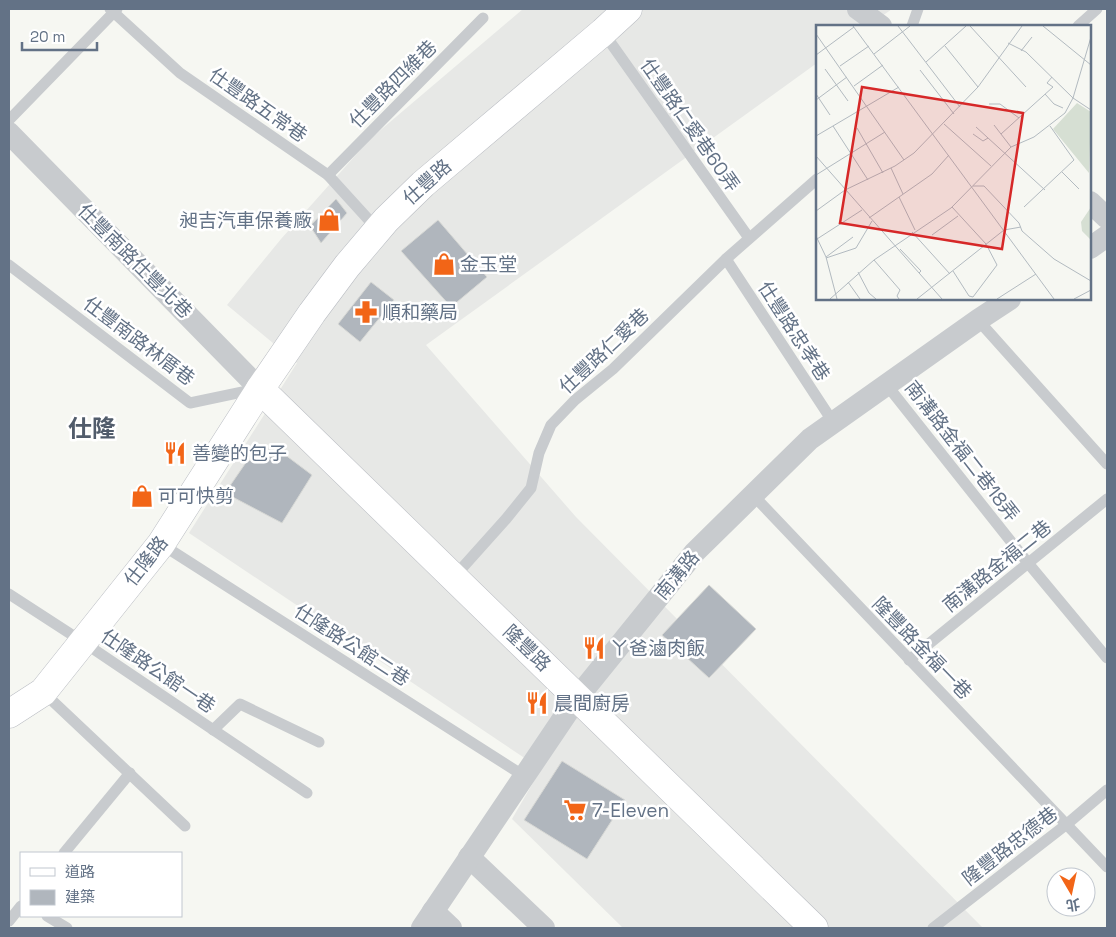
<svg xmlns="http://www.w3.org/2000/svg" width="1116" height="937" viewBox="0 0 1116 937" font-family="'Space Grotesk','Noto Sans TC',sans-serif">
  <rect width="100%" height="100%" fill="#f6f7f2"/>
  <polygon fill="#e7e8e6" points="523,9 892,9 868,26 817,26 817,63 426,345 576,517 983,928 623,928 512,819 541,769 189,533 297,363 227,305 281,239 370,139"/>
  <g fill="#b0b6bd" stroke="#d7d8d5">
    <polygon points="336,199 347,213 321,243 310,226"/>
    <polygon points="438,220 487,277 451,307 401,251"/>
    <polygon points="371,282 394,300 360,342 338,324"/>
    <polygon points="284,454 312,475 282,523 225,493 247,461"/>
    <polygon points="709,585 756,629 709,678 662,635"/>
    <polygon points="562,761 625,800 587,859 524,820"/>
  </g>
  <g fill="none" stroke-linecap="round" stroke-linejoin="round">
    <defs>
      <g id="secondary">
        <polyline points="260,389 814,928"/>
        <polyline points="9,714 43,692 161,544 260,389 312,313 347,266 386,220 423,184 603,32 628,9"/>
      </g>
    </defs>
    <use href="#secondary" stroke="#babdc3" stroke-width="29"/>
    <g stroke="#c8cbce" stroke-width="11">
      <polyline points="110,9 180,73 328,175 378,230"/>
      <polyline points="912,26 918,9"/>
      <polyline points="1078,26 1097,9"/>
      <polyline points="603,32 749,238"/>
      <polyline points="9,120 117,9"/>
      <polyline points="328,175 483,18"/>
      <polyline points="726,259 833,422"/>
      <polyline points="9,265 190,403 257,389"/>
      <polyline points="978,320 1107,464"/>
      <polyline points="886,384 1028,563 1107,658"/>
      <polyline points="753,495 1107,867"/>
      <polyline points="161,544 524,776"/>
      <polyline points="454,577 506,519 531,488 539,453 551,425 575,400 613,369 726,259 817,179"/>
      <polyline points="9,594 83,642 307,793"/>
      <polyline points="909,660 1107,499"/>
      <polyline points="43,692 185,826"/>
      <polyline points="213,730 240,704 319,742"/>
      <polyline points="64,853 130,773"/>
      <polyline points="47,916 67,928"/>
      <polyline points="9,921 21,906"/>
      <polyline points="933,928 1067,824 1107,790"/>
    </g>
    <g stroke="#c8cbce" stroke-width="22">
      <polyline points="858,9 881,26"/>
      <polyline points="9,133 260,389"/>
      <polyline points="1090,202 1107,218"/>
      <polyline points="1090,248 1107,236"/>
      <polyline points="469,857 544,928"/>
      <polyline points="433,911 451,928"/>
      <polyline points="422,928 577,698 695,552 810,439 978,320 1010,299"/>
    </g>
    <use href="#secondary" stroke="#fff" stroke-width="28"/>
  </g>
  <defs>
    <symbol id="shop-bare" viewBox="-9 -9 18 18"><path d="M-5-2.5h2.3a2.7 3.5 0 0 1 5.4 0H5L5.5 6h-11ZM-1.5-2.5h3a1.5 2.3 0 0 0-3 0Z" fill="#f26517" stroke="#fff" stroke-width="2.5" paint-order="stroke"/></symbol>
    <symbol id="pharmacy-bare" viewBox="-9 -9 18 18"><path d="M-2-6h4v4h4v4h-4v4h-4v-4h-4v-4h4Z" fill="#f26517" stroke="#fff" stroke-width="2.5" paint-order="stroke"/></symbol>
    <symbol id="restaurant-bare" viewBox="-9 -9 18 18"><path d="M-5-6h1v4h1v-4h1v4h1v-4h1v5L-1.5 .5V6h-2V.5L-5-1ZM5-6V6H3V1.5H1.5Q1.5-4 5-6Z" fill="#f26517" stroke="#fff" stroke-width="2.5" paint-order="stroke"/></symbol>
    <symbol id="supermarket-bare" viewBox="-9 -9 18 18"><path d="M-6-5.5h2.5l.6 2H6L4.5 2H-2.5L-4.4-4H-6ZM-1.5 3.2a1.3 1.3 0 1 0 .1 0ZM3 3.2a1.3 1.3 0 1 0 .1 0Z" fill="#f26517" stroke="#fff" stroke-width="2.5" paint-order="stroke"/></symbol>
  </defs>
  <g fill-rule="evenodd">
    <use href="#shop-bare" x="313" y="204" width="32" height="32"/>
    <use href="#shop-bare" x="428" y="248" width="32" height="32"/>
    <use href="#pharmacy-bare" x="350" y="296" width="32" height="32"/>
    <use href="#restaurant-bare" x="159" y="437" width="32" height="32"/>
    <use href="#shop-bare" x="126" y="480" width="32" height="32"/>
    <use href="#restaurant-bare" x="578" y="632" width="32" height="32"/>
    <use href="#restaurant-bare" x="521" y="687" width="32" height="32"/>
    <use href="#supermarket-bare" x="559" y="794" width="32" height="32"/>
  </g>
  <g text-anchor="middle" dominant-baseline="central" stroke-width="5" stroke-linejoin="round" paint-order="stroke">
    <g font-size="19" fill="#637286" stroke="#fff">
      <text transform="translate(393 84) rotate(-45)">仕豐路四維巷</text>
      <text transform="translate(258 105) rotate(35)">仕豐路五常巷</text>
      <text transform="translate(690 125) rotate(55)">仕豐路仁愛巷60弄</text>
      <text transform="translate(427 182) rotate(-42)">仕豐路</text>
      <text transform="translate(135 261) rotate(45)">仕豐南路仕豐北巷</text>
      <text transform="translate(794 331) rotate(57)">仕豐路忠孝巷</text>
      <text transform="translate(139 341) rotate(37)">仕豐南路林厝巷</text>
      <text transform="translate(604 351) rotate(-43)">仕豐路仁愛巷</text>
      <text transform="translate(962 451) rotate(52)">南溝路金福二巷18弄</text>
      <text transform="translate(146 561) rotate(-52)">仕隆路</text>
      <text transform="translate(997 566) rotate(-39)">南溝路金福二巷</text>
      <text transform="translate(677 575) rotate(-50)">南溝路</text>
      <text transform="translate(352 645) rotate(33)">仕隆路公館二巷</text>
      <text transform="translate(527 648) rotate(44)">隆豐路</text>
      <text transform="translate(922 648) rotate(46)">隆豐路金福一巷</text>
      <text transform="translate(158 671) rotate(34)">仕隆路公館一巷</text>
      <text transform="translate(1010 846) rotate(-38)">隆豐路忠德巷</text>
    </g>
    <g font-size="19" fill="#637286" stroke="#fff" text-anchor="start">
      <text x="312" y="220" text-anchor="end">昶吉汽車保養廠</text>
      <text x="460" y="264">金玉堂</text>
      <text x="382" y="312">順和藥局</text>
      <text x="192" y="453">善變的包子</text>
      <text x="158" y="496">可可快剪</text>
      <text x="610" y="648">ㄚ爸滷肉飯</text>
      <text x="554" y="703">晨間廚房</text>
      <text x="592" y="810">7-Eleven</text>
    </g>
    <g font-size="24" font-weight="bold" fill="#515c6b" stroke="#fff">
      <text x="92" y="428">仕隆</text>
    </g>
  </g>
  <g transform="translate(816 25)">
    <rect width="275" height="275" fill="#f6f7f2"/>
    <path d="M261,78L275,87L273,148L237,104ZM275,182V215L266,206L265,197Z" fill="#d6dfd3"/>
    <path fill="none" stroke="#b2bac0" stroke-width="1" d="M37,1L238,274M82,1L144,82M154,1L210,62M227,1L275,40M0,9L88,135M192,18L210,27L257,73L275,85M129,21L162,62M205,26L216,12M58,29L94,1M0,30L38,2M110,37L150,1M24,41L53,21M9,44L32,76M104,45L138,89M38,61L67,40M0,69L14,90M229,69L238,79L247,83M0,75L31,52M173,79H184L203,93M128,99L175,141M178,100L195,122M17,101L52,155M160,102L229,165M41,103L67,148M157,109L167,116L172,113M185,109L237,62L231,58L236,52M0,111L83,62M0,131L126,274M75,143L87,169M246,147L263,164M0,150L69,107M157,161H168L203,198L206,206L238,234L275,256M83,172L99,205M136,182L170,219L181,240L157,272L153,271L137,246M208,182L258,135L234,101M0,186L29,165L79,141L98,128L162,62L206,1M53,193L116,149L133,130M96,207L134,249M116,210L142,191M0,211L10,232L21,274M1,214L46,185M84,224L105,246L103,248M10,232L37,212M10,233L40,223L56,196M58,235L84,265L81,271L83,274M42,247L53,268L60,274M32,257L44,274M14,274L58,235L135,183L195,122L218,112L249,88L257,73L275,12M101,274L188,205L205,202M181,274L220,249M258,274L275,265"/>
    <path fill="#d62828" fill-opacity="0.15" stroke="#d62828" stroke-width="2.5" d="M46,62L207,88L186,224L24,198Z"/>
    <rect width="275" height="275" fill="none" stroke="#637286" stroke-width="2.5"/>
  </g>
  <rect width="1116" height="937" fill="none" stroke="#637286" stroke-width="20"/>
  <rect x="20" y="852" width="162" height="65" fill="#ffffff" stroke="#c1c7cf"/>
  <rect x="30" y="868" width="25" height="8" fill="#ffffff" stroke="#c1c7cf"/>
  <text x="65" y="877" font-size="15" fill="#637286">道路</text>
  <rect x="30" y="890" width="25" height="15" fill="#b0b6bd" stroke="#c1c7cf"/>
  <text x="65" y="902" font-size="15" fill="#637286">建築</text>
  <g transform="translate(1071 892) rotate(171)"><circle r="24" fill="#ffffff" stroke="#c1c7cf"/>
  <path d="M0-4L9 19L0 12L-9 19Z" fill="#f26517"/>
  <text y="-8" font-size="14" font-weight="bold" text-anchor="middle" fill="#637286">北</text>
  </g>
  <path d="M22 42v8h75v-8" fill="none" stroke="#637286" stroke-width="2.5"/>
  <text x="30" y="42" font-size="15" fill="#637286" stroke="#ffffff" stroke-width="4" paint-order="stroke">20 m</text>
</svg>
